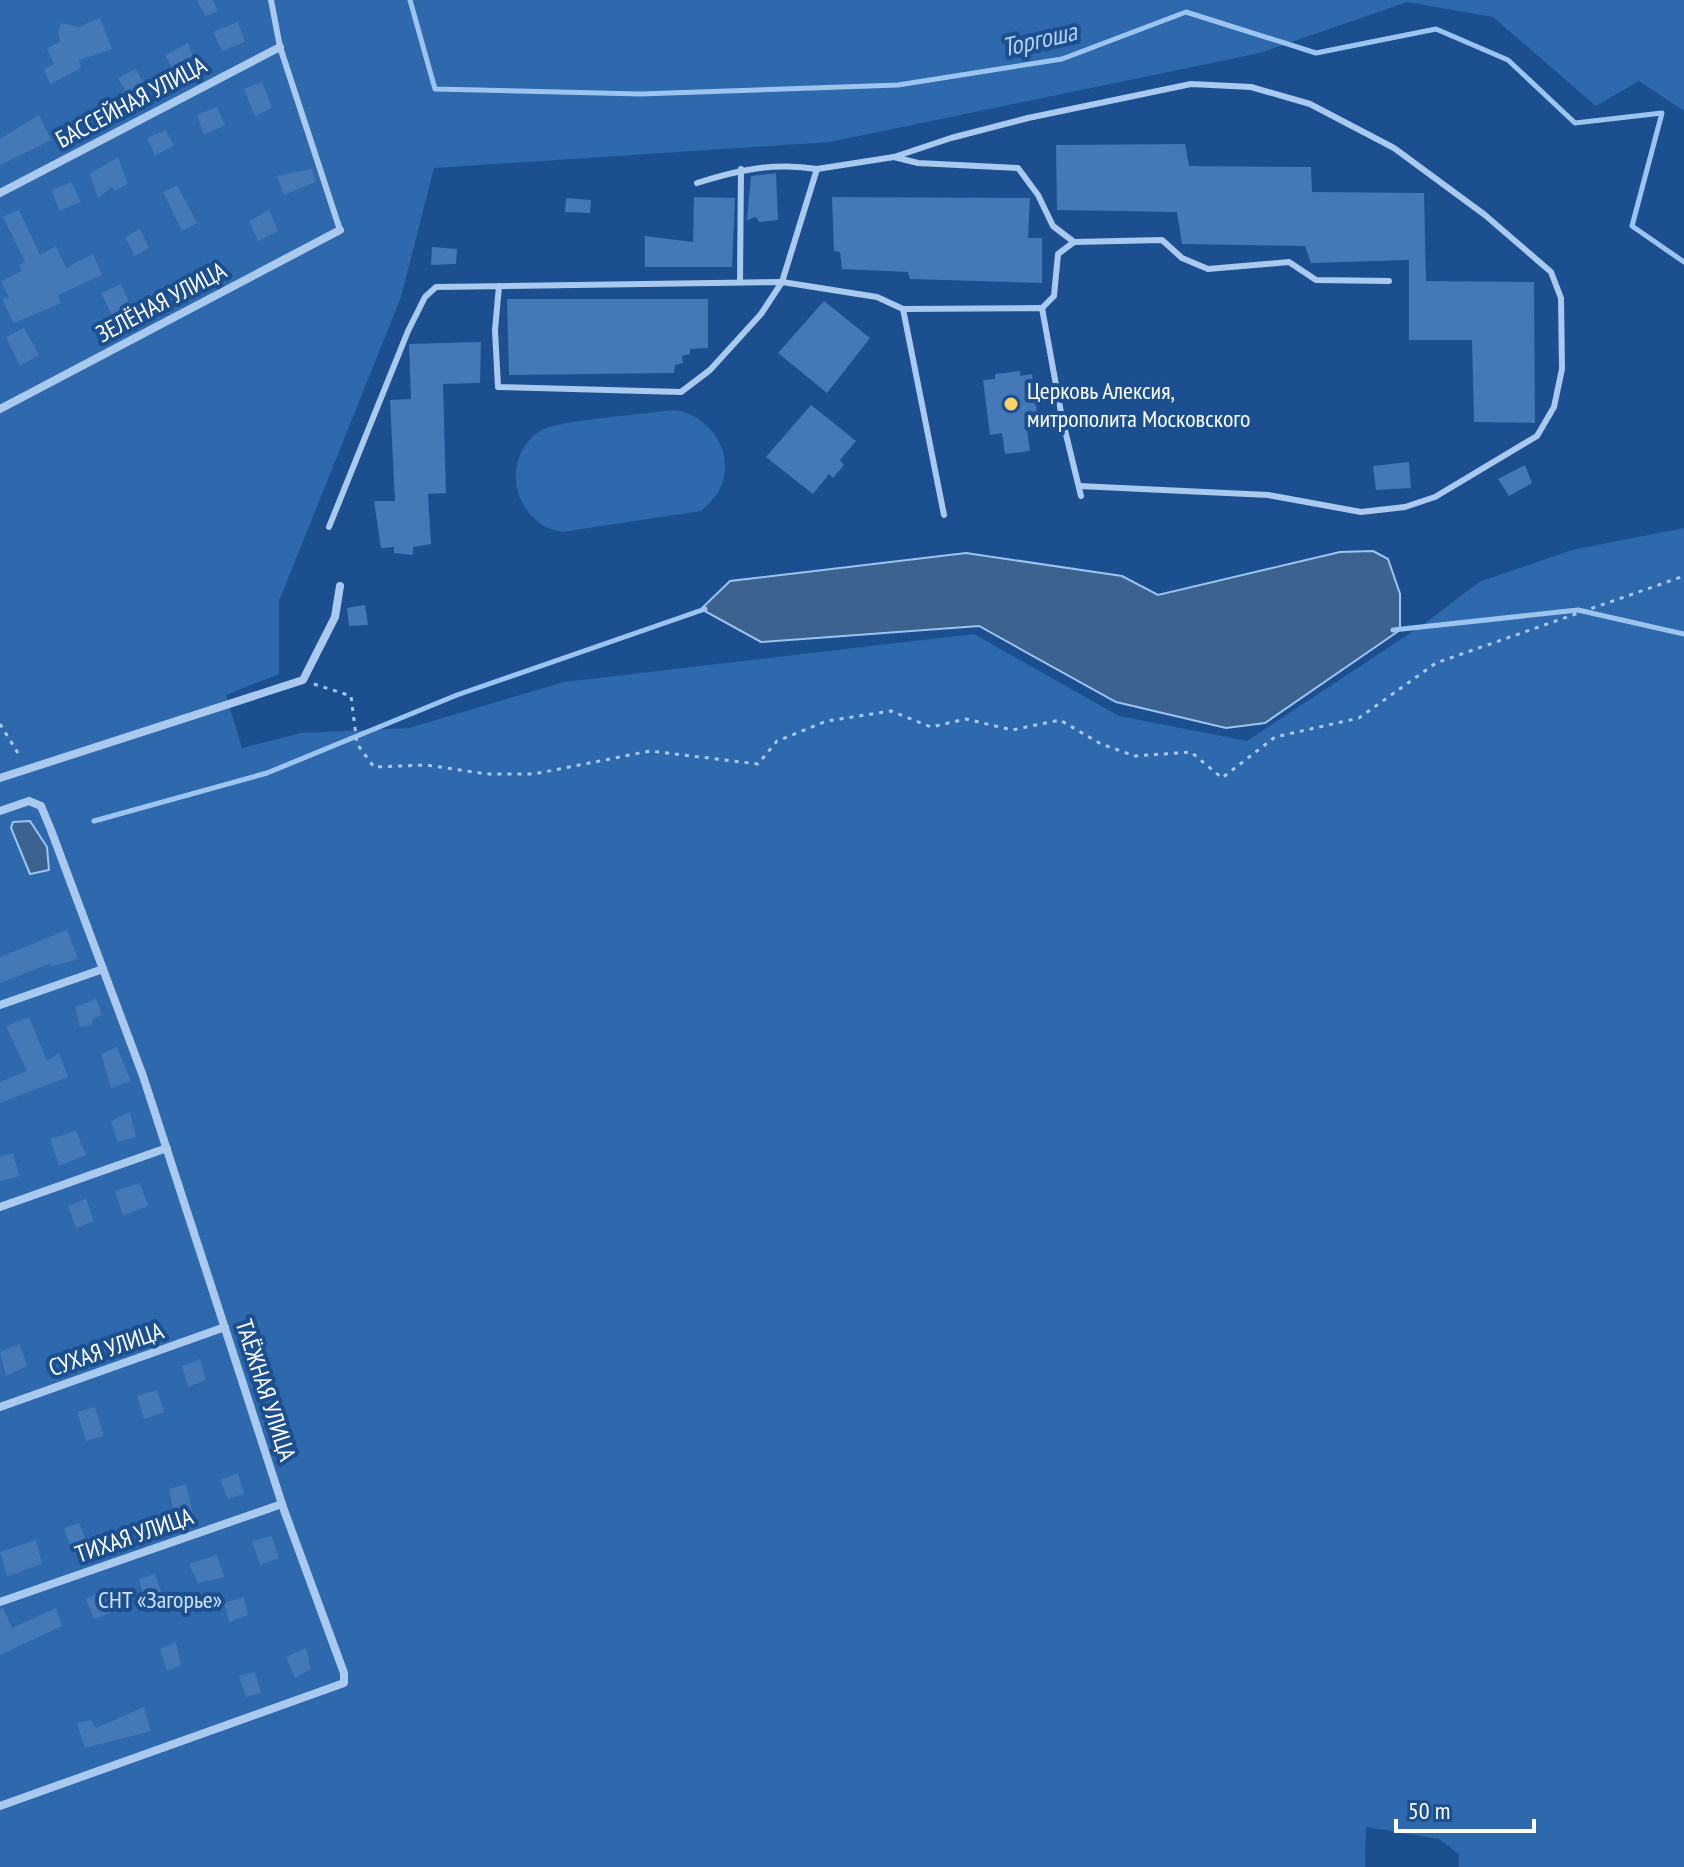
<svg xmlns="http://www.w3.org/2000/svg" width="1684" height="1867" viewBox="0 0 1684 1867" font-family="'PT Sans Narrow',sans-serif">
  <rect width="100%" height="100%" fill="#1b4f8f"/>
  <g fill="#2e69ad">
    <polygon points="0,0 1684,0 1684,111 1639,81 1596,106 1493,17 1407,2 1260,53 830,142 434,168 401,297 279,601 279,674 226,695 242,748 301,733 409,728 564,682 974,634 1119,716 1247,741 1424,624 1479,582 1572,550 1684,528 1684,1867 1459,1867 1459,1854 1439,1839 1366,1827 1365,1867 0,1867"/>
    <path d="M673,410C708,413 736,452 721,486C717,497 708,504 701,511L562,532C542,529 528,516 520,498C510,474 518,442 544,429C563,420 647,414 673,410Z"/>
  </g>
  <g fill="#3c6290" stroke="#9cc4f0" stroke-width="2">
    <polygon points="1373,551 1388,559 1400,594 1400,630 1265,723 1226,728 1116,702 979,626 761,642 701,609 730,581 966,553 1122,576 1158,595 1340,552"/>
    <polygon points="30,821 47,847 49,870 30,874 11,828 13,822"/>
  </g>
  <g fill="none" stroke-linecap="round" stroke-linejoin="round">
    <g stroke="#9cc4f0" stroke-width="5">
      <polyline points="410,0 435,89 640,94 898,85 1062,59 1186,12 1316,53 1436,29 1508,60 1575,123 1662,113 1632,226 1684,262"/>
      <polyline points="1393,630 1578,610 1684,634"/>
      <polyline points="94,821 267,773 457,695 705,609"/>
    </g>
  </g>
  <g fill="#4478b7">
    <polygon points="197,0 213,0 218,11 205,16"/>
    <polygon points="100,18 112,49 79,60 81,68 50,84 44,69 54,64 47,48 60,42 58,30 62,23 79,27"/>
    <polygon points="238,22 245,42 222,51 213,32"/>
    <polygon points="188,43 197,68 176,75 165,55"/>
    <polygon points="136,69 146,89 130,100 118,78"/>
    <polygon points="262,82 272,108 255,116 244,89"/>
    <polygon points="217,107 225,125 204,135 197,115"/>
    <polygon points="39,115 51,140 0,165 0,139"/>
    <polygon points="166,130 174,146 155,155 147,138"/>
    <polygon points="1185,144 1189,166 1311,167 1312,192 1424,193 1426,281 1534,282 1535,423 1474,422 1472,340 1409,340 1409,260 1311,263 1305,246 1182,244 1177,212 1057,210 1056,145"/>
    <polygon points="118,157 128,184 114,191 112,187 98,198 90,174"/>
    <polygon points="312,169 315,182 284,195 277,176"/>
    <polygon points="776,173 778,220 759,222 756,217 747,220 751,176"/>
    <polygon points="71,182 81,202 59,211 52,190"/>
    <polygon points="177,185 197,223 182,231 163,192"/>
    <polygon points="694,197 735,198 732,267 645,267 645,236 693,242"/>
    <polygon points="832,197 1030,198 1028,238 1042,238 1042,283 910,279 908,272 842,269 840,252 834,251"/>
    <polygon points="566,198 591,200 590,213 565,212"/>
    <polygon points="19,210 40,255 56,246 66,268 93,254 102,275 58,295 61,303 14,323 2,299 9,297 1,281 22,271 19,265 25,262 3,217"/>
    <polygon points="269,210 278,231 258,241 249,221"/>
    <polygon points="140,229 149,248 135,256 125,237"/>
    <polygon points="432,247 457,249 456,264 431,265"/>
    <polygon points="121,284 132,310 113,317 101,293"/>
    <polygon points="507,299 708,299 708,348 690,349 690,354 682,356 683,363 675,365 674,373 509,375"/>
    <polygon points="824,301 870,338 827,393 778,353"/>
    <polygon points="24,328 39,355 20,366 6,337"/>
    <polygon points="481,342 480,383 443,384 446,493 428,494 431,544 413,547 413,555 394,553 394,547 381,548 374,501 395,501 390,400 411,399 409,344"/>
    <polygon points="1020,371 1020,376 1032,374 1039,428 1027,430 1030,451 1005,454 1002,433 990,435 983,380 995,379 995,374"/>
    <polygon points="811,405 856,441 840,460 844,465 833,478 829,474 813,494 766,457"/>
    <polygon points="1409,462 1411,488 1376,490 1373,466"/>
    <polygon points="1525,465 1532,483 1509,496 1498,479"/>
    <polygon points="365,605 368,625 349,626 347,608"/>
    <polygon points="67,930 78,959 51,967 49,964 0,983 0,957"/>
    <polygon points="96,999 102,1015 93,1018 92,1025 80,1027 75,1007"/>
    <polygon points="29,1017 47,1061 59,1053 68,1077 0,1103 0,1082 27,1071 6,1026"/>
    <polygon points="117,1047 131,1081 111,1088 101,1054"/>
    <polygon points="130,1112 136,1137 118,1142 111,1121"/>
    <polygon points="76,1131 86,1155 59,1166 50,1139"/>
    <polygon points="13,1153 19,1176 0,1181 0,1156"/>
    <polygon points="140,1183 148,1206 123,1216 115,1191"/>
    <polygon points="86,1199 94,1221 76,1228 68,1206"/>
    <polygon points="20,1344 27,1366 6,1376 0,1352"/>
    <polygon points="200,1359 206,1380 188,1387 182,1366"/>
    <polygon points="157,1390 164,1412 144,1419 137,1396"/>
    <polygon points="95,1407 104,1436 86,1441 77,1412"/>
    <polygon points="238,1473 244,1494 228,1499 220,1480"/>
    <polygon points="186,1484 193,1514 175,1519 169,1489"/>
    <polygon points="79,1523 89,1547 73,1554 64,1528"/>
    <polygon points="272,1536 279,1558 260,1565 252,1541"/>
    <polygon points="36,1540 42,1564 7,1576 0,1552"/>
    <polygon points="217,1555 224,1577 198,1583 189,1564"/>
    <polygon points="155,1574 162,1595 146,1602 139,1579"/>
    <polygon points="112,1588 120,1609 94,1619 86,1599"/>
    <polygon points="244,1597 248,1615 229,1622 224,1603"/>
    <polygon points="3,1608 12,1628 56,1608 62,1626 0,1655 0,1609"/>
    <polygon points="176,1643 181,1665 167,1671 160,1649"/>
    <polygon points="306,1648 311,1669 295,1678 286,1657"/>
    <polygon points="255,1672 261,1693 246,1697 239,1676"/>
    <polygon points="144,1707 151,1731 85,1748 77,1723 91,1720 96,1728"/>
  </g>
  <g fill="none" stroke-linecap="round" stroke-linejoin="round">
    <g stroke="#a9c9ee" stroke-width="3" stroke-dasharray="4 6" stroke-linecap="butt">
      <polyline points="314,684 351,696 357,744 374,767 426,765 487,774 534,774 650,751 758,764 777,741 827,721 891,711 931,727 966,719 1012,730 1060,720 1101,744 1135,756 1191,752 1222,778 1275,737 1359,718 1436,663 1684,576"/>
      <polyline points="0,724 21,758"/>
    </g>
    <g stroke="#a9c9ee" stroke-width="6">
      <polyline points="271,0 280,47 340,230"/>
      <polyline points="894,157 918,163 1018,168 1038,195 1053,226 1074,242"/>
      <path d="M697,183C738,170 775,162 817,169"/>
      <polyline points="740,282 741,169"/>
      <polyline points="499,286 495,330 498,387 681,392 710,370 761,314 782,282 817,169 894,157 951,138 1028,118 1191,84 1251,87 1310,104 1394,148 1485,215 1551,272 1561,298 1562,369 1554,407 1537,436 1435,497 1405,507 1361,512 1268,495 1079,486"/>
      <polyline points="1042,308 1054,296 1058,254 1074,242 1162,240 1182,258 1208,269 1289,262 1316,280 1389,281"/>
      <polyline points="903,309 1042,308 1062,418 1081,496"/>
      <polyline points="329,527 408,331 425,297 436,287 782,282 877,297 903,309 944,515"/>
    </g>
    <g stroke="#a9c9ee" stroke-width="8">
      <polyline points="0,193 280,47"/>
      <polyline points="0,409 340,230"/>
      <polyline points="0,778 303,680 335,617 340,586"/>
      <polyline points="0,811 29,801 41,806 51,830 143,1076 284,1510 344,1673 344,1683 0,1806"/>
      <polyline points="0,1005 103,969"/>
      <polyline points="0,1207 167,1148"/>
      <polyline points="0,1407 225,1327"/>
      <polyline points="0,1602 282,1504"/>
    </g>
  </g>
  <circle fill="#ffd166" stroke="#1b4f8f" stroke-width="3" cx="1011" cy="404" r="8"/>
  <g text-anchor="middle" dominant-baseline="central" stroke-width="8" stroke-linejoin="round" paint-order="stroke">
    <g font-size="24" fill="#fff" stroke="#1b4f8f">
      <text transform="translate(131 102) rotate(-28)">БАССЕЙНАЯ УЛИЦА</text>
      <text transform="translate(161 302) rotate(-28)">ЗЕЛЁНАЯ УЛИЦА</text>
      <text transform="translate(106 1349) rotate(-19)">СУХАЯ УЛИЦА</text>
      <text transform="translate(266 1390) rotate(72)">ТАЁЖНАЯ УЛИЦА</text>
      <text transform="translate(134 1535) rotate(-19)">ТИХАЯ УЛИЦА</text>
    </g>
    <g font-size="24" fill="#fff" stroke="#1b4f8f" text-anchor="start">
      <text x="1027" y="390">Церковь Алексия,<tspan x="1027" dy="28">митрополита Московского</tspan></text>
    </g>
    <g font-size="24" fill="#cfe3fa" stroke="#1b4f8f">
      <text x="160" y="1599">СНТ «Загорье»</text>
    </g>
    <g font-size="26" font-style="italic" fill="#b5d3f5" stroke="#1b4f8f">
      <text transform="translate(1039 39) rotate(-13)">Торгоша</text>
    </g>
  </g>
  <path d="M1396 1819v12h138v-12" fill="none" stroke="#ffffff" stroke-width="4"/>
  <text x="1408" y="1819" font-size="24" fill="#ffffff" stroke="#1b4f8f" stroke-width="6" paint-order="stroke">50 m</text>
</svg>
